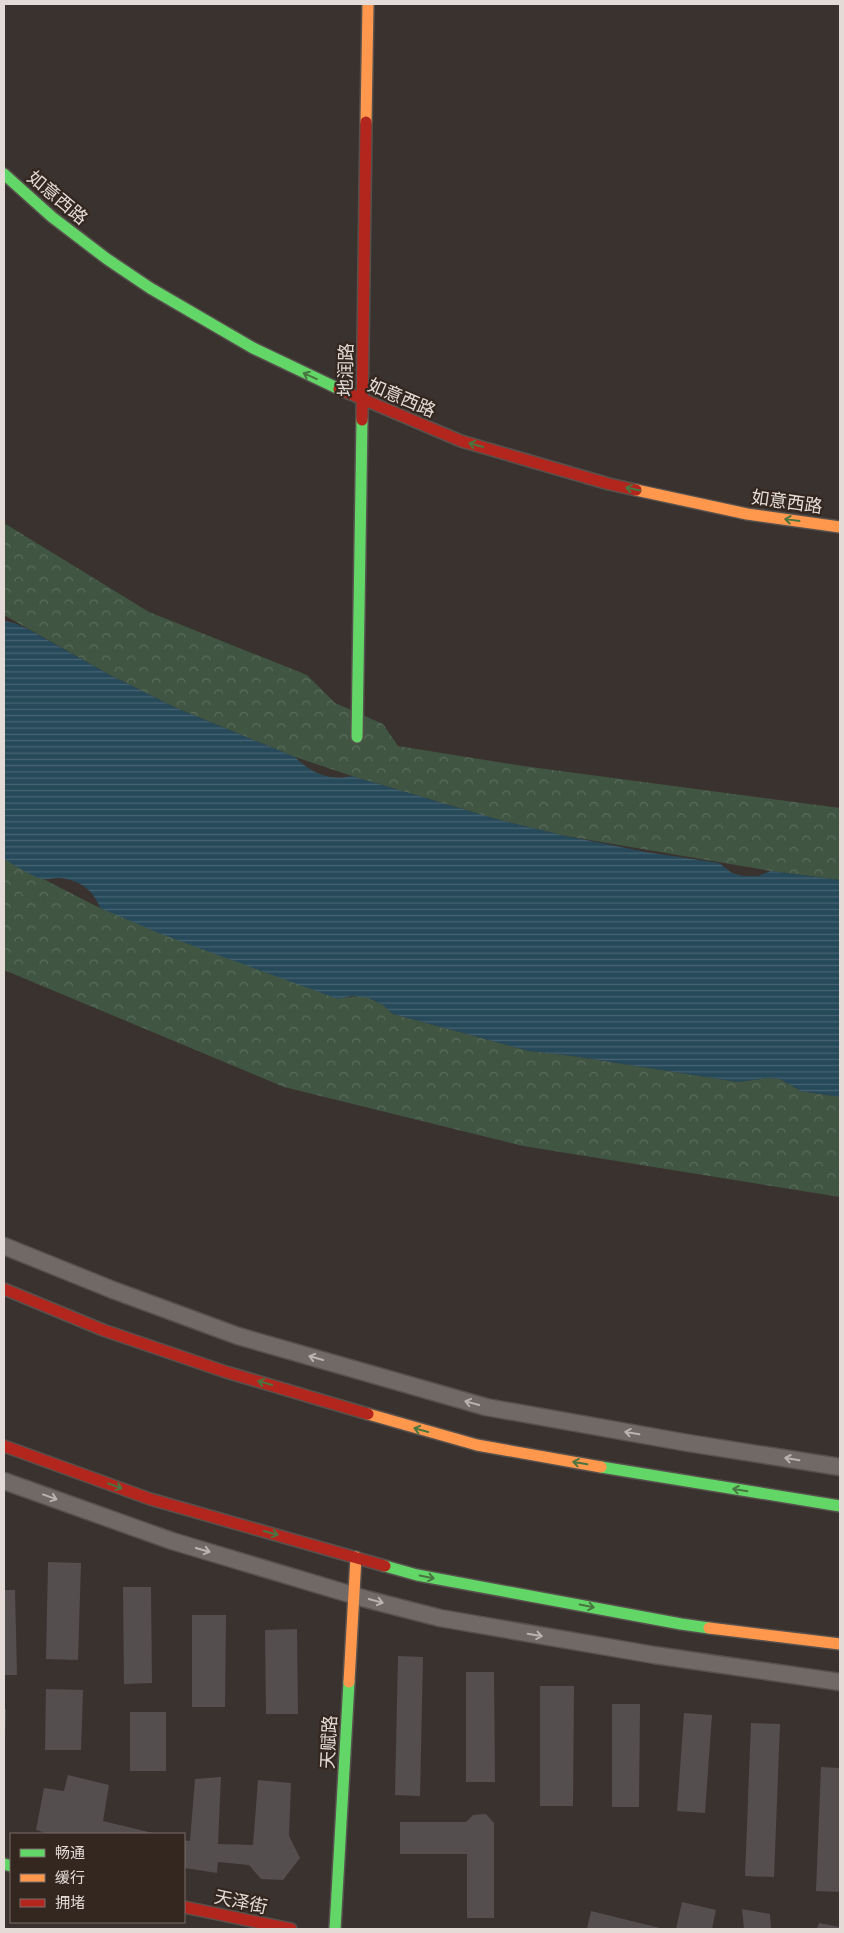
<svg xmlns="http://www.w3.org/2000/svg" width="844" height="1933" viewBox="0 0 844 1933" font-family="Lato,'Noto Sans SC',sans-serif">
  <defs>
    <pattern id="forest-crowns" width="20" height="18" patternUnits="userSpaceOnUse" patternTransform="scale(1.25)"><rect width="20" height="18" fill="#405542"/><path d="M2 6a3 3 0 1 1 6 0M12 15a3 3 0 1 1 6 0" fill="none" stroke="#5b6d5d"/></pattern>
    <pattern id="water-rules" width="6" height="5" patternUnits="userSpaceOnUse" patternTransform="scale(1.25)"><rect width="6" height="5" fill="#274a5b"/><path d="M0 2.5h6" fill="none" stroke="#466472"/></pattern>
  </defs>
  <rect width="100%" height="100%" fill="#3a322f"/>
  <g fill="url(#forest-crowns)">
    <polygon points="4,523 149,612 307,675 335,703 383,724 398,746 523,766 840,808 840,880 771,871 566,836 496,819 352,776 295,757 174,707 110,675 4,615"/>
    <polygon points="4,859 100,908 343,998 361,996 369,998 383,1005 393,1014 529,1051 573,1056 738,1082 768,1078 780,1079 801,1091 840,1097 840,1197 523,1146 284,1087 4,970"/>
  </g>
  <path fill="url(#water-rules)" d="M4,621L14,623L28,629L110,675L174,707L295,757C311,773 329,781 352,776L496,819L566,836L646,852L719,863L732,873L743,876H758L771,871L840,880V1097L801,1091L780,1079L768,1078L738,1082L573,1056L529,1051L393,1014L383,1005L369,998L352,996L338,999L161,934L100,908C93,889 78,879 58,878C53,878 47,880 42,879C33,877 13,864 4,859Z"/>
  <g fill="#544e4f">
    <polygon points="48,1562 81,1563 78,1660 46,1659"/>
    <polygon points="123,1587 151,1587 152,1683 124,1684"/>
    <polygon points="4,1590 15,1590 17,1675 4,1675"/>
    <polygon points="192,1615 226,1615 225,1707 192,1707"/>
    <polygon points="297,1629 298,1714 266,1714 265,1630"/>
    <polygon points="398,1656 423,1657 420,1796 395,1795"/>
    <polygon points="466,1672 494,1672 495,1782 466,1782"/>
    <polygon points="540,1686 574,1686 573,1806 540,1806"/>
    <polygon points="46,1689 83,1690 81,1750 45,1750"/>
    <polygon points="612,1704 640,1704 639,1807 612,1807"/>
    <polygon points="4,1709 6,1709 5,1738 4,1738"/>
    <rect x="130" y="1712" width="36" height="59"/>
    <polygon points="684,1713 712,1715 705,1813 677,1811"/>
    <polygon points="751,1723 780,1724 774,1877 745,1876"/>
    <polygon points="821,1767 840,1768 840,1892 816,1891"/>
    <polygon points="68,1775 109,1785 103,1821 157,1834 49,1834 36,1830 44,1788 64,1791"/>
    <polygon points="221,1777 218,1844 253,1845 258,1780 291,1783 289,1836 300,1858 283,1880 261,1879 249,1865 218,1862 217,1873 185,1868 184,1840 190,1841 195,1779"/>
    <polygon points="486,1814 494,1823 494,1918 467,1918 467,1854 400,1854 400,1822 466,1822 473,1815"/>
    <polygon points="682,1902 716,1910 712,1929 676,1929"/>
    <polygon points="742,1909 770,1914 771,1929 744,1929"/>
    <polygon points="591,1911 664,1929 587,1929"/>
    <polygon points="819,1923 840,1927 840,1929 817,1929"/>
  </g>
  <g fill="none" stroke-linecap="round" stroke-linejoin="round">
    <defs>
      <g id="street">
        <polyline points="4,1246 113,1290 238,1336 486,1407 688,1443 840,1467"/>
        <polyline points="4,1481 172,1541 366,1599 440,1618 654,1655 840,1682"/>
      </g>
      <g id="fast">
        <polyline points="4,174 52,217 107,259 150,288 253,348 339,389"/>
        <polyline points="357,737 362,420"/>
        <polyline points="601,1467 840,1506"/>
        <polyline points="385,1566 417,1575 681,1624 709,1628"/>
        <polyline points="4,1864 11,1866"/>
        <polyline points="335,1929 349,1682"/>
      </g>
      <g id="slow">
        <polyline points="366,122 368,4"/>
        <polyline points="636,490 747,514 840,527"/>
        <polyline points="368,1414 477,1445 601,1467"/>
        <polyline points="709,1628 840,1644"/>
        <polyline points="349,1682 356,1557"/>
      </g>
      <g id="jam">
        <polyline points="339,389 461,441 609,484 636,490"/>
        <polyline points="362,420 366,122"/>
        <polyline points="4,1289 103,1330 226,1372 368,1414"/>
        <polyline points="4,1446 150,1499 385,1566"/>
        <polyline points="184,1907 291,1929"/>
      </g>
    </defs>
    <use href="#street" stroke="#57514d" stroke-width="19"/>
    <use href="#fast" stroke="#57514d" stroke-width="14"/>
    <use href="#slow" stroke="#57514d" stroke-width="14"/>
    <use href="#jam" stroke="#57514d" stroke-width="14"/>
    <use href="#street" stroke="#706966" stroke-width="16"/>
    <use href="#fast" stroke="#63d668" stroke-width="11"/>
    <use href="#slow" stroke="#ff974d" stroke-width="11"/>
    <use href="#jam" stroke="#b3261e" stroke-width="11"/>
  </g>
  <defs><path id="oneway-shaft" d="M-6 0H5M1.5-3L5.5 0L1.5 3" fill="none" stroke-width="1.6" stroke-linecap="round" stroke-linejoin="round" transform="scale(1.25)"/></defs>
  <g stroke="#497640">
    <use href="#oneway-shaft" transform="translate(310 376) rotate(-156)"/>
    <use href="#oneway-shaft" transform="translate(476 445) rotate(-164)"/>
    <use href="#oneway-shaft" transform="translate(633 489) rotate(-168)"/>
    <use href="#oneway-shaft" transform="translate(792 520) rotate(-172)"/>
    <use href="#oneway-shaft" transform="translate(265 1383) rotate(-164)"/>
    <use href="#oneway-shaft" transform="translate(421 1430) rotate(-165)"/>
    <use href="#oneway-shaft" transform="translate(580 1463) rotate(-170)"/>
    <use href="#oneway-shaft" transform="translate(115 1486) rotate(20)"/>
    <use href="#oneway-shaft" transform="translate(740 1490) rotate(-171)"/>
    <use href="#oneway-shaft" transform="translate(271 1533) rotate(16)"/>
    <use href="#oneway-shaft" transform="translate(427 1577) rotate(11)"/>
    <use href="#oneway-shaft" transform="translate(587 1606) rotate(11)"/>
  </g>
  <g stroke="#bbb3af">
    <use href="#oneway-shaft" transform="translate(316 1358) rotate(-164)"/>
    <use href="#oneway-shaft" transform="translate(472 1403) rotate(-165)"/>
    <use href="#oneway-shaft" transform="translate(632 1433) rotate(-170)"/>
    <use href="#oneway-shaft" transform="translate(792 1459) rotate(-171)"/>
    <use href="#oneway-shaft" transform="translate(50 1497) rotate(20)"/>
    <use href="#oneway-shaft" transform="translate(203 1550) rotate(16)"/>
    <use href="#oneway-shaft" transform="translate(376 1601) rotate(15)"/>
    <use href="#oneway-shaft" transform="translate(535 1635) rotate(10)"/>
  </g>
  <g text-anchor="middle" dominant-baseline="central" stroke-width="4.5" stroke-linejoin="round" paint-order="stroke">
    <g font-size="18" fill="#e4dbd6" stroke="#342720">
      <text transform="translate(58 197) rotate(40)">如意西路</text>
      <text transform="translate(345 370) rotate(-89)">地润路</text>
      <text transform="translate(402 397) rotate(23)">如意西路</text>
      <text transform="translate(787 501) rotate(8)">如意西路</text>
      <text transform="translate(328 1742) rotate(-87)">天赋路</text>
      <text transform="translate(241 1901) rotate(12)">天泽街</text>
    </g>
  </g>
  <rect width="844" height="1933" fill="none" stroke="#e4dbd6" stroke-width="10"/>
  <rect x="10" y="1833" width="175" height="90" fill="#342720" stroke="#7a6f69"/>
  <rect x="20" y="1849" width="25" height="8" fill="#63d668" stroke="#7a6f69"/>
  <text x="55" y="1858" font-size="15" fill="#e4dbd6">畅通</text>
  <rect x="20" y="1874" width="25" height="8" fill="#ff974d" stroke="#7a6f69"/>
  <text x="55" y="1883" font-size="15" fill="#e4dbd6">缓行</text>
  <rect x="20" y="1899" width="25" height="8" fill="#b3261e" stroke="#7a6f69"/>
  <text x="55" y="1908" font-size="15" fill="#e4dbd6">拥堵</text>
</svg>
